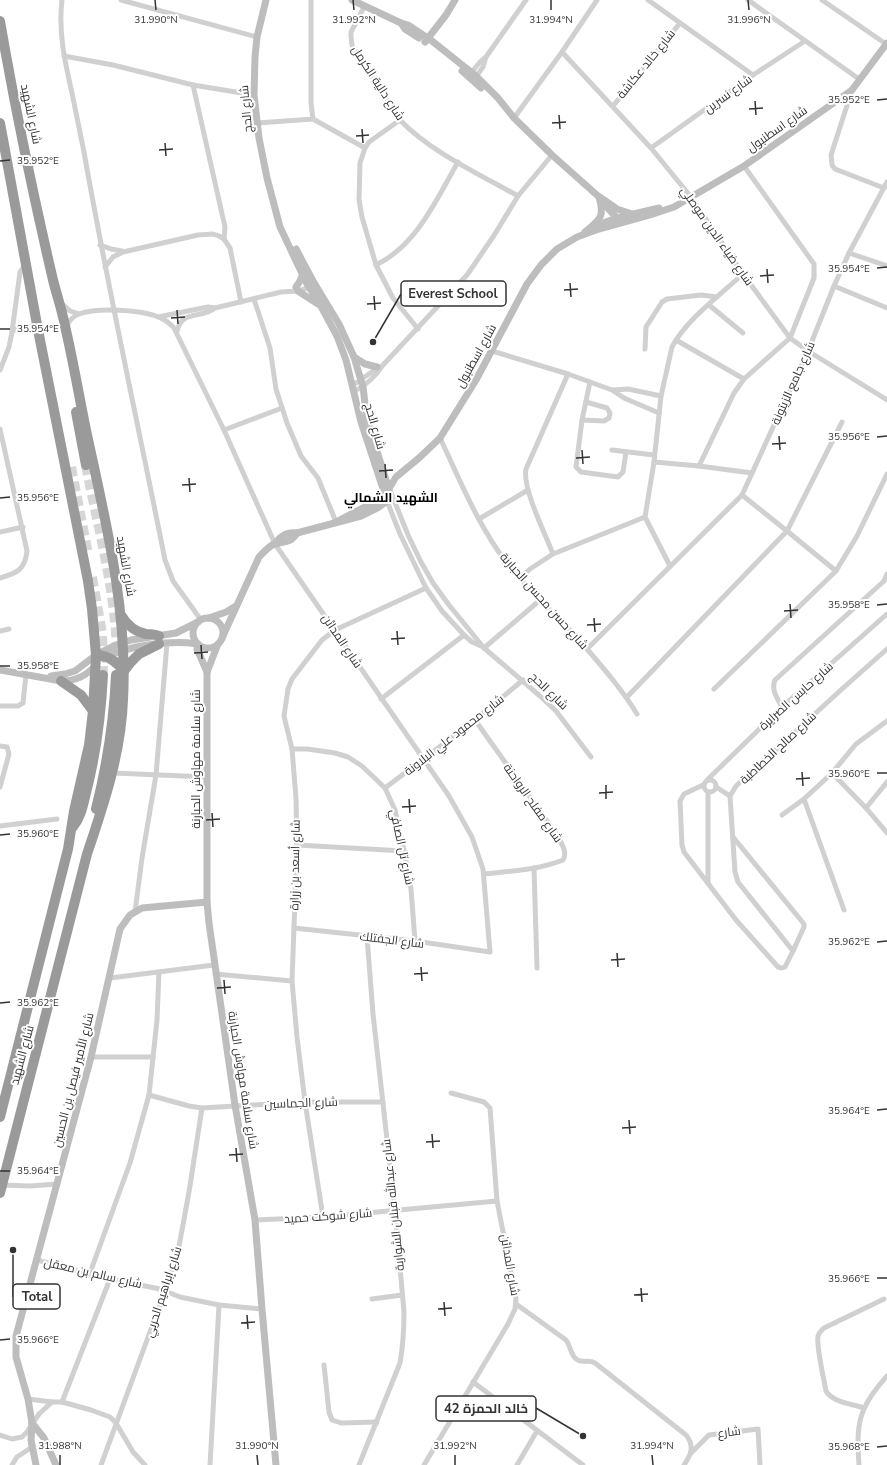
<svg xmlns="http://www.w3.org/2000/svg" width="887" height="1465" viewBox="0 0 887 1465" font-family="'Nunito Sans',Cairo,sans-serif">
  <rect width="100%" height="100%" fill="#fff"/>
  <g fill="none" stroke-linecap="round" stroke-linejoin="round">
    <g stroke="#d6d6d6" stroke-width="10" stroke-dasharray="10 5" stroke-linecap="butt">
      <path d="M86,465C99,533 119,602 117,671"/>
      <polyline points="71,467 88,554"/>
      <polyline points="92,577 102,633 103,675"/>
    </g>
    <g stroke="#d0d0d0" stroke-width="5">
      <path d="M62,0C58,32 65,62 72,93C76,113 80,132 84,152C108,289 138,424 165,560L173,581L201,620"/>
      <polyline points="121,0 257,37"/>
      <polyline points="311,0 311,103 313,119 365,148"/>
      <polyline points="648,0 753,75"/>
      <polyline points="748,0 859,79"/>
      <polyline points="822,0 886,44"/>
      <path d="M364,7L351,32V36L352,45L400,120C429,151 481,175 518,196"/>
      <polyline points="562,52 651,148 691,197 743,274 790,338 808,351 887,400"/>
      <polyline points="64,56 113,65 193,85 254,95"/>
      <polyline points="470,74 480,62 486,57 526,0"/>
      <polyline points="475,78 483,67 486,57"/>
      <polyline points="193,85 225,227 224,239"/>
      <polyline points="852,90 831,155 832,165 835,169 884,188"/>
      <polyline points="613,106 680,23"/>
      <polyline points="514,118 562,52 597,0"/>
      <polyline points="400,120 369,142 365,148 360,163 359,200 362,217 376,265 393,298 418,329"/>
      <polyline points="257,123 313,119"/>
      <polyline points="651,148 753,75 805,41"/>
      <polyline points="100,245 111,249 122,251"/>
      <polyline points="849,253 887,266"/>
      <path d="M376,265C417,245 436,200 458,162"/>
      <polyline points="105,267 113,257 123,252 198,235 213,234 219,236 224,239 230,248 241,302"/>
      <polyline points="834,286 887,308"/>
      <polyline points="254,299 270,348 276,389 287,423 301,456 318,478 336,522"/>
      <polyline points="62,304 70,311 79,314"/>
      <polyline points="709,305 743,333"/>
      <polyline points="158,317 208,307 215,308"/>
      <path d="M66,327C69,321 73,316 79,314C98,307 141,310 159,317C165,320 170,323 174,328L224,430L275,544L449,796L472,837L483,869L490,952L415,941L294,928"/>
      <path d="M177,331C182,309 202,319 215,308L281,292L298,291L311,287"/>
      <path d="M12,332C21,324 27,324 38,330"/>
      <polyline points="645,349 646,327 662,302 667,299 701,295 717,297"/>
      <polyline points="492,351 568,374 612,390 624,398 659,413"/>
      <polyline points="0,370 9,347 12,332 20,272 26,264"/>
      <polyline points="744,379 790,338 814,278 814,264 744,166"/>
      <polyline points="590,382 582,420 576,467 581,472 618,477 623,472 626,452"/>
      <polyline points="353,385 379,367"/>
      <polyline points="613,390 628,389 661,396"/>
      <path d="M355,391C366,385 376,376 383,365L467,275L493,237L518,196L552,155"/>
      <polyline points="582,420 604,421 609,418 610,413 607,408 586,402"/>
      <path d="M0,429L27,551C25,570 17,573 0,578"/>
      <polyline points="224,430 282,408"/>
      <path d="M440,438C460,480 478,526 507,563C532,594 562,620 587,649C605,670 623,691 637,714"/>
      <polyline points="612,450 654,455"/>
      <polyline points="654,462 699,466 734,393 744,379 676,340"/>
      <polyline points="699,466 752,473"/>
      <polyline points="390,490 408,535 421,562 433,583 449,605 484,648 540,696 556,711 591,757"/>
      <polyline points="387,501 400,534 426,588 442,611 464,635 472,642 481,646"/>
      <polyline points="479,519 528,490"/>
      <polyline points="0,532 23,527"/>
      <path d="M553,554C545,533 522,488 526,469L568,374"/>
      <path d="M670,566L645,517L654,462L661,396L672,347C685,321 721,294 743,274"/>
      <polyline points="836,571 787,531 842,422"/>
      <polyline points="520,578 530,569 553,554 645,517"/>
      <polyline points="0,631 9,629"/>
      <polyline points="484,648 540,600"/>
      <polyline points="587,649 742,495 808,351 834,286 849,253 887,182"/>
      <polyline points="714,689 836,571 857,536 887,474"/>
      <polyline points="627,697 787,531 742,495"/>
      <polyline points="381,699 464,635"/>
      <polyline points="0,706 18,706 23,703 26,674"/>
      <path d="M782,707C777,698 771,690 775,680L884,581L887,574"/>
      <path d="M475,720L557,835C561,843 568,852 563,860C538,870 510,871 484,874"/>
      <polyline points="0,746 7,747 9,754 0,787"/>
      <polyline points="292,749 307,749 335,753 348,757 362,766 385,788 395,810 404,851 411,889 415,941"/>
      <polyline points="113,773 207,777"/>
      <polyline points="832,773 866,808 887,833"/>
      <polyline points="707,780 782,707 887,614"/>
      <circle cx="710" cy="786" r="6"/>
      <polyline points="703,785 684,794 680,801 682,845 684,852 736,920 778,967 782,968 785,967 793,951 804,927 804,924 733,837"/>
      <polyline points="716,787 730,796"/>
      <polyline points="385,788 475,720 523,680"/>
      <polyline points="804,799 844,910"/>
      <polyline points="866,808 887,782"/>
      <polyline points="782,815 804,799 832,773 856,744 887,721"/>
      <polyline points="0,826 57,819"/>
      <polyline points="297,845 404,851"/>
      <polyline points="534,868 537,968"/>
      <polyline points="708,883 708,792"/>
      <polyline points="135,912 142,858 156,775 167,643"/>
      <polyline points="793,951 738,882 735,872 730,796 736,786 842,689 887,649"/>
      <polyline points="215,974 292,981"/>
      <polyline points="110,978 214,965"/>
      <polyline points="91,1057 153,1057"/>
      <polyline points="149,1095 189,1106 202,1108 305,1102 383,1102"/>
      <polyline points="2,1185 30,1186 57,1184"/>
      <polyline points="323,1217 305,1102 297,1037 292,981 297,845 296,798 292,749 284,716 288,689 292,679 322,640 335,630 426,588"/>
      <polyline points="255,1220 323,1217 497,1201"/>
      <polyline points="37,1260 110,1279 160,1289 180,1297 219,1305 262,1309"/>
      <polyline points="90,1273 130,1163 149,1095 157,1020 159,972"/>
      <polyline points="372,1299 402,1295"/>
      <path d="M516,1304L566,1340C571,1346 571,1360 581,1361C587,1362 590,1360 595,1363L686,1435C695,1446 691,1455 684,1465"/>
      <polyline points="324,1365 329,1412 332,1420 341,1423 377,1422"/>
      <polyline points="473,1382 583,1465"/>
      <polyline points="28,1399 52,1402 62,1402 91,1410 110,1417 116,1423 133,1452 145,1465"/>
      <polyline points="62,1402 110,1279"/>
      <path d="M864,1408C852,1404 832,1402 826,1391C824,1380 816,1345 818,1336C819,1332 822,1330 824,1328L884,1299"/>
      <polyline points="0,1435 12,1439 22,1437 27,1432 39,1414 52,1402"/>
      <polyline points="691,1453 709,1435 758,1429 760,1465"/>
      <polyline points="12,1465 17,1457 32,1447"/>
      <polyline points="101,1465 165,1291 177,1257 189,1192 202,1108"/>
      <polyline points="210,1465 219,1305"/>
      <path d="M359,1465L400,1363C403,1346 404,1329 404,1312L395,1211L373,1014L367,937"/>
      <polyline points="424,1465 508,1324 515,1309 516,1298 497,1201 490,1108 484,1102 451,1093"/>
      <polyline points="517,1465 537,1431"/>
      <path d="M859,1465C858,1447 856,1426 864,1409C869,1397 879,1385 887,1376"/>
    </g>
    <g stroke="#bdbdbd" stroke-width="7">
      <polyline points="266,0 257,37 255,57 254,95 259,138 267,178 280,227 307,284 317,299 337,336 346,360 361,422 387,501"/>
      <polyline points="352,0 401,23 408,25 432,41 476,76 498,98 514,118 552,155 598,196 617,209 632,214"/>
      <polyline points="401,23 405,29 419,38"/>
      <polyline points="425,42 446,15 455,0"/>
      <polyline points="462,71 481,88"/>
      <polyline points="604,204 617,218 621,220"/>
      <polyline points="600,224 617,218 659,208"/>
      <path d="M585,232C600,219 605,218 599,197"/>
      <polyline points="296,287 300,281 303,274"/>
      <polyline points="298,291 318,304"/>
      <polyline points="354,357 365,364 377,367"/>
      <polyline points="336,522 380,499 385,495 396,477 419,458 440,438 476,380 527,284 541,265 557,249 577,237 596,230 650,215 674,207 744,166 852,90 887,43"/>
      <path d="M275,544C280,536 287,532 297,533L361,516L379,507L387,501L389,489L367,420L363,387L354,357L339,324L313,281L296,249"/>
      <polyline points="209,618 226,612 236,606"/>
      <circle cx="208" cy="633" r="15"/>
      <path d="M222,638L259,557C263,553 268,547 274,544C284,541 290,544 297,533"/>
      <polyline points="198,644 197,649 207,672"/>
      <polyline points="218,644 207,672 207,902 209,923 235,1105 255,1220 262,1309 276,1465"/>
      <path d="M104,659C126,645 172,640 197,644"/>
      <path d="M0,670L61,681C76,681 86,676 96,665"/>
      <polyline points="51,676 65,674 75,671 96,655 116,645 131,640 176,633 198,622"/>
      <polyline points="32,1423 44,1438 56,1465"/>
      <polyline points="36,1465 31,1440 32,1423 28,1399 16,1357 16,1336 91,1057 120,929 130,915 142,908 207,902"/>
    </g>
    <g stroke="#9a9a9a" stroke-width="10">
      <path d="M0,21C15,108 33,194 53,280C57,296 62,310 65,326C73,360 79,396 86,430C105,519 128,609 123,700C121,753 104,804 87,854L0,1193"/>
      <polyline points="0,123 38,330 88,581 92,609 96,655 93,711 89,745 74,811 68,849 0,1117"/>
      <polyline points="76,412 86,465"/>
      <path d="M121,615C127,625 135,632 146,634C151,634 155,634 159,636"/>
      <path d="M96,655C109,655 117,663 124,671"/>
      <polyline points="124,671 131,662 139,654 159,644"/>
      <polyline points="61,681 81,695 93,711"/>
      <path d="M96,809C107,765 114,721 116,675"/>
      <path d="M73,827C81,817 83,805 86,793C96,754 101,715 103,675"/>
    </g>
  </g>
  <path fill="none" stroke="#333" stroke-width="1.5" d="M155,0L156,10M353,0L354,10M551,0V10M748,0L749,10M877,100L887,99M755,101L756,115M749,109L763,108M559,115L560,129M552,123L566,122M362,129L363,143M356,136L369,135M165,143L166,156M159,150L173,149M0,161L10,160M877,268L887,267M767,269L768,283M760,276L774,275M570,283L571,297M564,290L578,289M374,296L375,310M367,304L381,303M177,310L178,324M171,318L185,317M0,329H10M779,436L780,450M877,437L887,436M772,444L786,443M582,450L583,464M576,458L590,457M385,464L386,478M379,471L393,470M189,478L190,492M182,485L196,484M0,498L10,497M790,604L791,618M877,605L887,604M784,611L798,610M594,618L595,632M587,625L601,624M397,631L398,645M391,639L405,638M201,645L202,659M194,653L208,652M0,666H10M802,772L803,786M877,773H887M796,779L810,778M606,785V799M599,793L613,792M409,799L410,813M402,807L416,806M212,813L213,827M206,820L220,819M0,835L10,834M877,942L887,941M617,953L618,967M611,960L625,959M421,967L422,981M414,974L428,973M224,980L225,994M217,988L231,987M0,1003L10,1002M877,1110L887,1109M629,1120L630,1134M622,1128L636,1127M432,1134L433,1148M426,1142L440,1141M236,1148L237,1162M229,1155L243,1154M0,1171H10M877,1278H887M641,1288L642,1302M634,1295L648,1294M444,1302L445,1316M438,1309L452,1308M247,1315L248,1329M241,1323L255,1322M0,1340L10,1339M877,1447L887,1446M60,1455V1465M257,1455L258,1465M455,1455V1465M652,1455L653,1465"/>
  <g text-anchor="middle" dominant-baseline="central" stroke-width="4" stroke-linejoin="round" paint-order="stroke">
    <g font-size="12" fill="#333" stroke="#fff">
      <text transform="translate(646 64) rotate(-51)">شارع خالد عكاشة</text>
      <text transform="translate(378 83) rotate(57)">شارع دالية الكرمل</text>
      <text transform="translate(728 94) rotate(-36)">شارع نسرين</text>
      <text transform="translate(246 109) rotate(-95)">شارع الحج</text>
      <text transform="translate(31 114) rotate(78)">شارع الشهيد</text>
      <text transform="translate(777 129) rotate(-35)">شارع اسطنبول</text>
      <text transform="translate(717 236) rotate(55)">شارع ضياء الدين موصلي</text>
      <text transform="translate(476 356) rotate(-61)">شارع اسطنبول</text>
      <text transform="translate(793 383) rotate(-66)">شارع جامع الزيتونة</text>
      <text transform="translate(375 426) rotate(74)">شارع الحج</text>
      <text transform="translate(126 566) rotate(80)">شارع الشهيد</text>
      <text transform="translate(544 601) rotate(48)">شارع حسن محسن الحبارنة</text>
      <text transform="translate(342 641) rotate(56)">شارع المدائن</text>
      <text transform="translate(549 691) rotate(44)">شارع الحج</text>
      <text transform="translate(796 696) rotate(-42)">شارع حابس الصرايرة</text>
      <text transform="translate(454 735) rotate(-38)">شارع محمود علي البلاونة</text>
      <text transform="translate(778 748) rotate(-43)">شارع صالح الخطاطبة</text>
      <text transform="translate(196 759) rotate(-90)">شارع سلامة مهاوش الحبارنة</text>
      <text transform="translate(533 803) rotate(55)">شارع مفلح الرواحنة</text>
      <text transform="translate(402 847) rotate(78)">شارع تل الصافي</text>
      <text transform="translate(295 865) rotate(-89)">شارع أسعد بن زرارة</text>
      <text transform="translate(392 940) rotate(7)">شارع الجفتلك</text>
      <text transform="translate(22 1055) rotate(-75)">شارع الشهيد</text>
      <text transform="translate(73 1080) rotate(-76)">شارع الأمير فيصل بن الحسين</text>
      <text transform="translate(243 1080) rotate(81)">شارع سلامة مهاوش الحبارنة</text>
      <text transform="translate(301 1103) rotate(-2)">شارع الجماسين</text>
      <text transform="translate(393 1205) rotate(-96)">شارع عبدالله قبلان الشواربة</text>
      <text transform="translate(328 1216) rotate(-4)">شارع شوكت حميد</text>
      <text transform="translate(510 1265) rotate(80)">شارع المدائن</text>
      <text transform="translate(93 1273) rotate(13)">شارع سالم بن معقل</text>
      <text transform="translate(163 1292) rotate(-72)">شارع إبراهيم الحربي</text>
      <text transform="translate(729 1432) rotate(-7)">شارع</text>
    </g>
    <g font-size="13" font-weight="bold" fill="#000" stroke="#fff">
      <text x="391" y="498">الشهيد الشمالي</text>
    </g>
  </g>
  <g font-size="10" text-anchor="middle" fill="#333" stroke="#fff" stroke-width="4" stroke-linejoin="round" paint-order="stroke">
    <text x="156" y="23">31.990°N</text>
    <text x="354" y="23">31.992°N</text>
    <text x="551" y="23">31.994°N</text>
    <text x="749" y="23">31.996°N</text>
    <text x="849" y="103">35.952°E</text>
    <text x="38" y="164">35.952°E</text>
    <text x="849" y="272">35.954°E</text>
    <text x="38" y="332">35.954°E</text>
    <text x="849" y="440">35.956°E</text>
    <text x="38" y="501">35.956°E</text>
    <text x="849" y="608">35.958°E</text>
    <text x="38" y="669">35.958°E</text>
    <text x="849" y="777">35.960°E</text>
    <text x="38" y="837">35.960°E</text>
    <text x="849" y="945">35.962°E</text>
    <text x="38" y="1006">35.962°E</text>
    <text x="849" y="1114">35.964°E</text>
    <text x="38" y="1174">35.964°E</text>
    <text x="849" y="1282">35.966°E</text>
    <text x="38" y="1343">35.966°E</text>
    <text x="60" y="1449">31.988°N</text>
    <text x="257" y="1449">31.990°N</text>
    <text x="455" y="1449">31.992°N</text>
    <text x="652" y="1449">31.994°N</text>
    <text x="849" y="1450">35.968°E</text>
  </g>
  <path fill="none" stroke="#333" stroke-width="1.5" d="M373 342L401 294M13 1250L13 1297M583 1436L536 1408"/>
  <g fill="#333" stroke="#fff" stroke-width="1.5">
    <circle cx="373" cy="342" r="4"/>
    <circle cx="13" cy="1250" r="4"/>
    <circle cx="583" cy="1436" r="4"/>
  </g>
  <g fill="#fff" stroke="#333" stroke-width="1.5">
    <rect x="401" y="281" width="105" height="25" rx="4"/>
    <rect x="13" y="1284" width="47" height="25" rx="4"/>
    <rect x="436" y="1396" width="100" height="25" rx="4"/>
  </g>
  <g font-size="13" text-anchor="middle" font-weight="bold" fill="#333">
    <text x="453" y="298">Everest School</text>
    <text x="37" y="1301">Total</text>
    <text x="486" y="1413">خالد الحمزة 42</text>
  </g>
</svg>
